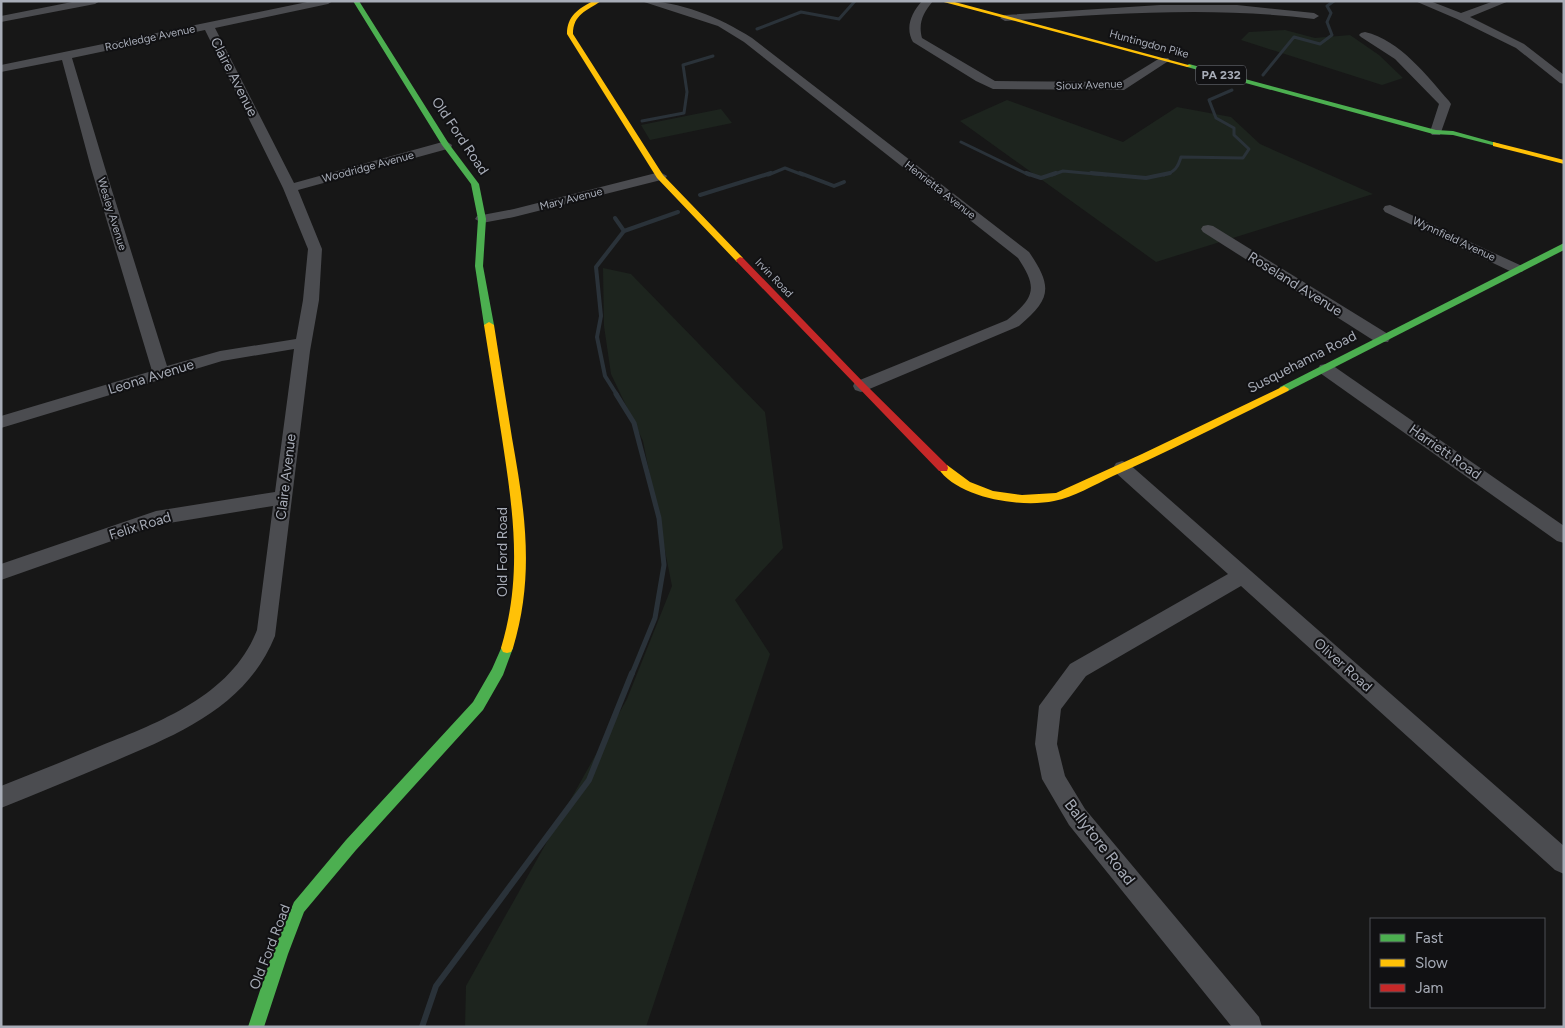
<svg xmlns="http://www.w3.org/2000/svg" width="1565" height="1028" viewBox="0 0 1565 1028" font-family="Figtree,sans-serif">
  <rect width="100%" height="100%" fill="#171717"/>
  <g fill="#1d241e">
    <polygon points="1285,30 1315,38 1350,35 1379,55 1403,78 1382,85 1241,40 1249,32"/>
    <polygon points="1007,100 1123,142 1177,107 1231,117 1260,144 1373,194 1156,262 960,121"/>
    <polygon points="721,109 732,123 650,140 641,125"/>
    <polygon points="603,268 631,274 765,412 783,548 735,600 770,654 646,1027 465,1027 466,986 627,699 672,586 643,441 611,374 604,326"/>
  </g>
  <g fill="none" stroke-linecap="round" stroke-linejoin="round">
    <g stroke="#2a3239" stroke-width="3">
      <polyline points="757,29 801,12 839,19 855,1"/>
      <polyline points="1263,75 1294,37 1320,44 1332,35 1327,22 1331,13 1327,6 1334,1"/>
      <polyline points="642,121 684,113 687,92 683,65 713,56"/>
      <polyline points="961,142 1029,175"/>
      <polyline points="768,175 785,168 803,175"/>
      <polyline points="1052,175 1063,171 1106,175"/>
      <path d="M1164,175C1175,172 1178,167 1181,157L1243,158L1249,149L1234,135V128L1216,118L1209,100L1232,90"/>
    </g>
    <g stroke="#2a3239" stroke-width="4">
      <polyline points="800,173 834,186 844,182"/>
      <polyline points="1026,173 1041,178 1056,173"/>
      <polyline points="1091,173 1146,178 1170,173"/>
      <polyline points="700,195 771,173"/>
      <polyline points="615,218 624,231"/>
      <polyline points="617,395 605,376 597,337 601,316 596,267 624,231 678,212"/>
    </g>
    <polyline stroke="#2a3239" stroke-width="5" points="616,394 634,423 659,518 664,565 655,618 632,674"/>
    <polyline stroke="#2a3239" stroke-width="6" points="422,1027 436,986 589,780 632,673"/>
    <g fill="#4b4c50" fill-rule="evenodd">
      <polygon points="77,1 100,1 95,4 1,22 1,16"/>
      <path d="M312,1H333L328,4L215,28L294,183L446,141L452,145L451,148L298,190L322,249L319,300L310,351L275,636C247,706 179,734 115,761C77,777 39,793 1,808V786C34,773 67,760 100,746C160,722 232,695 257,630L273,506L157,525L1,580V564L156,511L275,492L294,349L222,361L1,428V416L152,371L91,168L62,60L1,72V65ZM205,30L283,188L308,249L303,300L296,339L220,351L167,366L105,168L72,58Z"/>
      <path d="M641,1C680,1 719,17 752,38L1029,252C1053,287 1051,299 1019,326L867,390L861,392L855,390L853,386L855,382L1007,320C1035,297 1038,288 1018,258L744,42L718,26Z"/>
      <path d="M922,1H933C923,13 918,23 922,38L995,81L1121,82L1160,58H1168L1170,60L1124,90L993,89L976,81L913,42C905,28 911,13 922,1Z"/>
      <polygon points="1415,1 1430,1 1461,13 1494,1 1509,1 1470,17 1524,44 1564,75 1564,84 1560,83 1516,48 1457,19"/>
      <path d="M1160,5H1237L1314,13L1319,16L1314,19C1211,6 1109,14 1005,21L1000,18L1005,15Z"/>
      <path d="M1365,32C1400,40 1427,76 1449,101L1451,104L1440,135H1432L1430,132L1439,104L1395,59L1361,37L1359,35L1361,33Z"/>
      <polygon points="660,172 667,176 665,179 514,217 482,223 475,219 477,216 514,209"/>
      <polygon points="1390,205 1522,266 1524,269 1522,272 1512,272 1385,212 1383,209 1385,206"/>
      <polygon points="1208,225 1213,226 1388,334 1390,338 1388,342 1376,342 1203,232 1201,229 1203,226"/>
      <polygon points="1326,364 1332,365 1564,526 1564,543 1557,541 1320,373 1318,369 1320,365"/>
      <polygon points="1122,461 1128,463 1564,846 1564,874 1555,870 1241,586 1086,676 1061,709 1057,744 1065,776 1085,809 1259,1017 1262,1027 1232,1027 1069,825 1042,779 1035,744 1039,706 1070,664 1228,574 1116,473 1113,468 1116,463"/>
    </g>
    <g fill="#4caf50" fill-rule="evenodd">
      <polygon points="353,1 359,1 449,144 479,184 486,219 483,266 494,325 492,327 486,327 484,325 475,266 478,219 471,184 442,145"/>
      <polygon points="1189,64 1436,130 1453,131 1500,144 1496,146 1453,135 1433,134 1187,67 1186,66"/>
      <polygon points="1564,243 1564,250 1288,391 1280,391 1279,389 1280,387"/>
      <polygon points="507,643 511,644 513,648 503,675 483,710 356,850 304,912 288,954 264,1027 248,1027 272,954 294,902 346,840 473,702 492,669 503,644"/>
    </g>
    <g fill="#ffc107" fill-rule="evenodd">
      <path d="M593,1H601C587,11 573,14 573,34L663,175L743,258V262H737L657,178L567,34C567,16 578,9 593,1Z"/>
      <polygon points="940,1 951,1 1192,66 1187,67"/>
      <polygon points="1493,142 1564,160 1564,164 1493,146"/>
      <path d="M489,322L494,325C500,363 506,400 512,438C525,511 535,575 513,648L511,652L507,653L503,652L501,648C523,575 513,511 502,438C496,400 490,363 484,325Z"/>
      <path d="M1284,386L1289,389L1288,391C1230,420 1172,450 1113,476C1094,485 1074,497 1054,501C1021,508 957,498 938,468L939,465H947L970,482L993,491L1022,495L1056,493L1142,454Z"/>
    </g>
    <polygon fill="#c62828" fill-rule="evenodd" points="740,257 743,258 865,384 947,465 948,468 947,471 939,471 737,262 736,260"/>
  </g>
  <g text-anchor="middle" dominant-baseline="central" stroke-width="4" stroke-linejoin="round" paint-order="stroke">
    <g font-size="11" fill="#a8adb8" stroke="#111113">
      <text transform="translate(150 38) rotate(-12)">Rockledge Avenue</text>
      <text transform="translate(1149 44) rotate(15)">Huntingdon Pike</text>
      <text transform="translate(1089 85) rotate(-2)">Sioux Avenue</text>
      <text transform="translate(368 167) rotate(-15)">Woodridge Avenue</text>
      <text transform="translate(940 190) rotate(38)">Henrietta Avenue</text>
      <text transform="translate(571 199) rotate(-14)">Mary Avenue</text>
      <text transform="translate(112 214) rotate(73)">Wesley Avenue</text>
      <text transform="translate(1454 239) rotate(25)">Wynnfield Avenue</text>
      <text transform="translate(774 278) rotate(46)">Irvin Road</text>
    </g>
    <rect fill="#111113" stroke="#7b7e86" stroke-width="1" x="1196" y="65.5" width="50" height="19" rx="4"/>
    <g font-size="12" font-weight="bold" fill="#a8adb8">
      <text x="1221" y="75">PA 232</text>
    </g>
    <g font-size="14" fill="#a8adb8" stroke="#111113">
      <text transform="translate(234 77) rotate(63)">Claire Avenue</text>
      <text transform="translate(460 136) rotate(56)">Old Ford Road</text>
      <text transform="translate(1295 284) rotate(32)">Roseland Avenue</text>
      <text transform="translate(1302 362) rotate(-27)">Susquehanna Road</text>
      <text transform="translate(151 377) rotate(-17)">Leona Avenue</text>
      <text transform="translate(1445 452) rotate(35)">Harriett Road</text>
      <text transform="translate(286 477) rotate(-83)">Claire Avenue</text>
      <text transform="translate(140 526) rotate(-17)">Felix Road</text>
      <text transform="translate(502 552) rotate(-90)">Old Ford Road</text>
      <text transform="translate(1343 665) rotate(42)">Oliver Road</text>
      <text transform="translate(270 947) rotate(-69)">Old Ford Road</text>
    </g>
    <g font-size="16" fill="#a8adb8" stroke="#111113">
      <text transform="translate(1100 842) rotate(52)">Ballytore Road</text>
    </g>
  </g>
  <rect width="1565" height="1028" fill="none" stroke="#a8adb8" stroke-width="5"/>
  <rect x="1370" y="918" width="175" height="90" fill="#111113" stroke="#4d4f55"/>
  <rect x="1380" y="934" width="25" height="8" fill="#4caf50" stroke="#4d4f55"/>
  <text x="1415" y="943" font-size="15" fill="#a8adb8">Fast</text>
  <rect x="1380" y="959" width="25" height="8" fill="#ffc107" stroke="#4d4f55"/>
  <text x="1415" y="968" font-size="15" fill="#a8adb8">Slow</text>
  <rect x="1380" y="984" width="25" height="8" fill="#c62828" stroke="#4d4f55"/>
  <text x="1415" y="993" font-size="15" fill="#a8adb8">Jam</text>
</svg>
